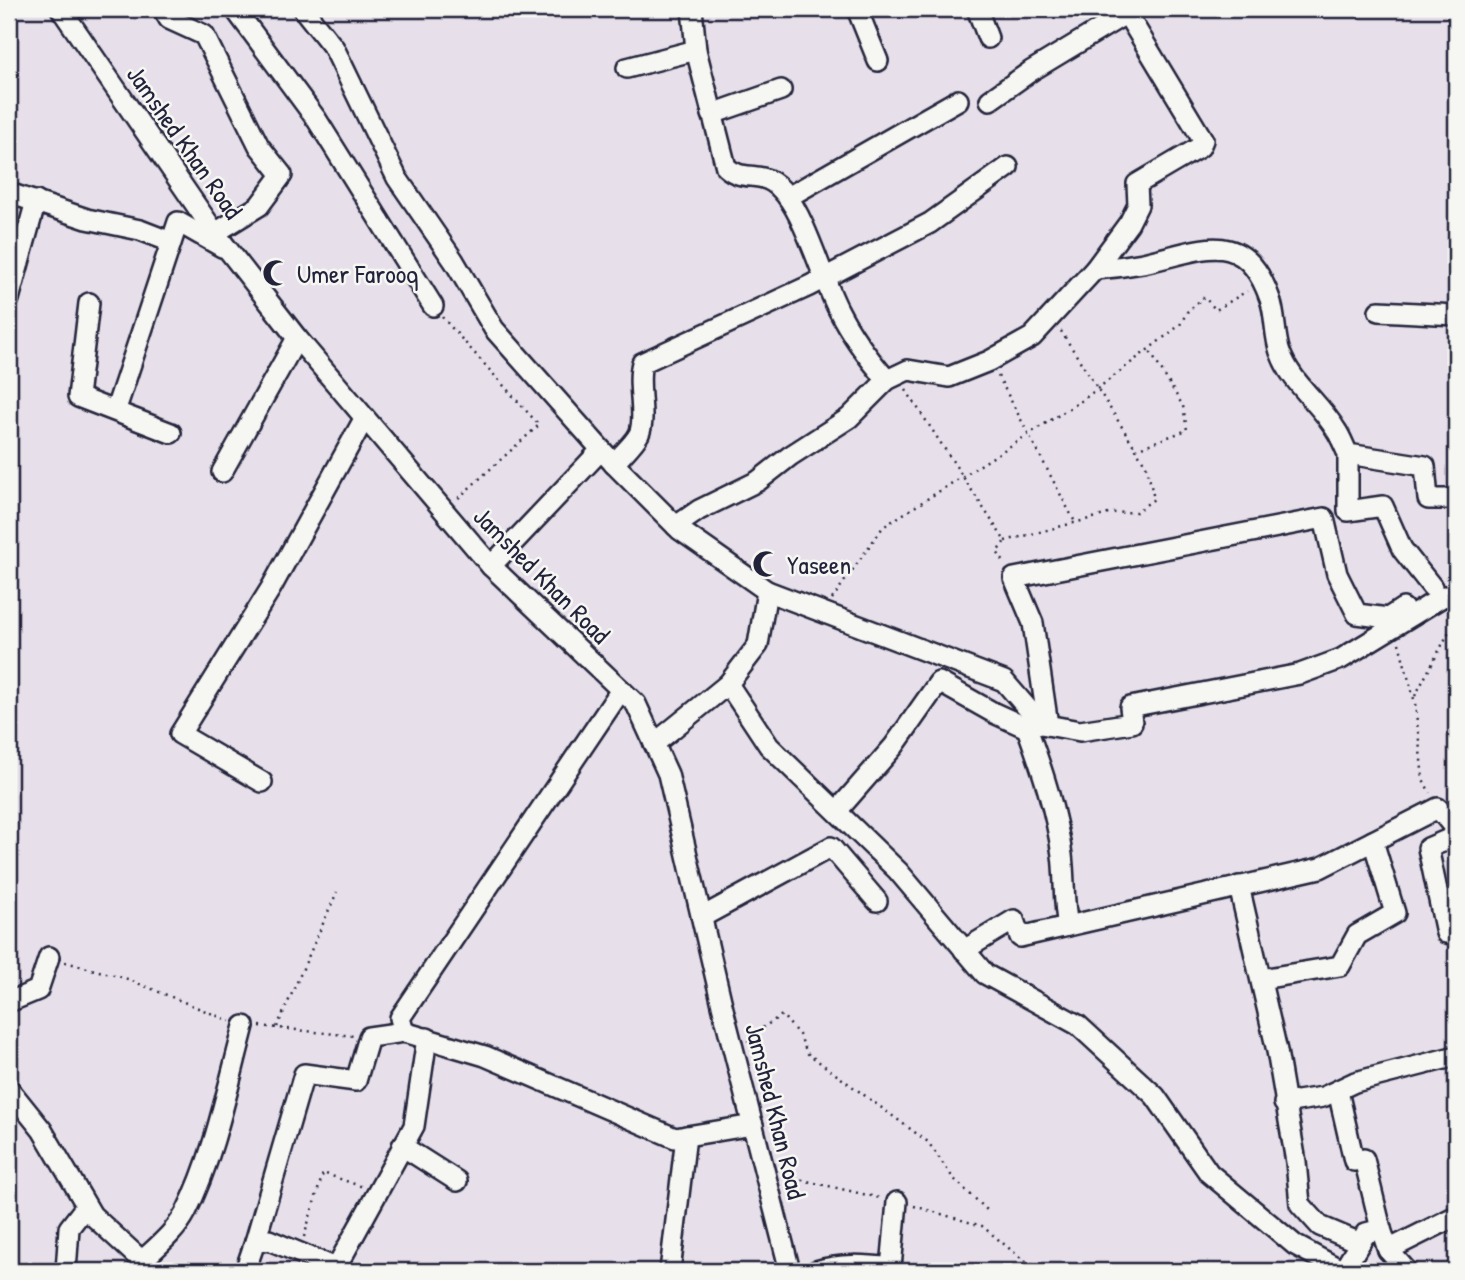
<svg xmlns="http://www.w3.org/2000/svg" width="1465" height="1280" viewBox="0 0 1465 1280" font-family="'Patrick Hand',sans-serif">
  <rect width="100%" height="100%" fill="#e7e0ea"/>
  <filter id="ink" filterUnits="userSpaceOnUse"><feTurbulence type="fractalNoise" baseFrequency=".0143" numOctaves="2"/><feDisplacementMap in="SourceGraphic" scale="14" xChannelSelector="R" yChannelSelector="G"/><feConvolveMatrix kernelMatrix="1 2 1 2 8 2 1 2 1" color-interpolation-filters="sRGB"/></filter>
  <g filter="url(#ink)">
    <g fill="none" stroke-linecap="round" stroke-linejoin="round">
      <defs>
        <g id="minor">
          <polyline points="61,9 215,233 297,338 491,566 636,704 668,774 723,1009 790,1271"/>
          <polyline points="163,9 169,19 204,35 259,146 282,175 259,206 215,233"/>
          <polyline points="235,9 317,120 433,306"/>
          <polyline points="303,9 334,48 397,178 454,261 494,329 614,464"/>
          <path d="M692,9L696,50L726,167C746,185 763,165 786,195C806,220 822,278 838,309C851,335 868,358 887,380"/>
          <polyline points="857,9 878,61"/>
          <polyline points="977,9 988,38"/>
          <polyline points="627,68 696,50"/>
          <polyline points="990,100 1031,71 1127,13"/>
          <polyline points="712,114 781,90"/>
          <polyline points="9,193 87,219 140,230 171,242"/>
          <polyline points="788,197 958,100"/>
          <path d="M1095,269C1111,268 1127,266 1143,263C1201,251 1244,224 1270,299C1276,316 1274,335 1280,352C1291,383 1320,403 1336,430C1341,437 1344,446 1348,454L1425,466L1428,499H1456"/>
          <polyline points="9,299 36,201"/>
          <polyline points="89,303 78,397 171,433"/>
          <polyline points="1379,311 1456,315"/>
          <polyline points="116,409 178,222 222,247"/>
          <polyline points="1348,454 1348,511 1383,506 1402,549 1432,587"/>
          <polyline points="222,472 297,338"/>
          <polyline points="676,526 699,510 758,481 790,456 849,418 887,380 908,370 949,377 989,361 1032,337 1095,269 1129,223 1138,205 1137,184 1200,147 1203,140 1124,9"/>
          <polyline points="491,566 601,450"/>
          <polyline points="767,591 1004,681 1041,724 1080,731 1132,723 1130,707 1300,674 1341,659 1444,596 1456,598"/>
          <polyline points="728,684 769,746 898,871 985,974 1078,1025 1155,1096 1209,1173 1295,1245 1343,1271"/>
          <polyline points="621,690 400,1018 404,1032 485,1056 675,1138 753,1125"/>
          <polyline points="1048,725 1033,623 1014,578 1324,518 1337,574 1357,614 1388,618 1403,608"/>
          <path d="M654,744L728,684L758,645L767,591L680,530L614,464C621,455 634,444 639,434C647,417 636,385 642,363L809,286L930,223L1008,167"/>
          <polyline points="262,782 180,734 271,588 364,419"/>
          <path d="M838,810L894,746L939,682L994,713L1027,728C1042,769 1056,811 1062,855C1065,879 1063,902 1068,926"/>
          <polyline points="1456,836 1428,848 1446,933 1456,935"/>
          <polyline points="1239,886 1277,1051 1296,1162 1300,1204 1320,1226 1360,1243"/>
          <polyline points="702,917 831,847 877,901"/>
          <polyline points="964,950 1014,920 1020,937 1320,868 1438,808 1456,830"/>
          <polyline points="1262,979 1340,966 1357,935 1395,913 1373,841"/>
          <polyline points="9,1002 38,990 49,957"/>
          <polyline points="9,1089 42,1130 92,1215 153,1271"/>
          <polyline points="1338,1091 1354,1161 1364,1159 1381,1229"/>
          <polyline points="1284,1103 1323,1097 1355,1082 1456,1056"/>
          <polyline points="402,1146 457,1181"/>
          <polyline points="255,1242 304,1074 356,1081 369,1037 404,1032"/>
          <polyline points="1388,1250 1407,1271"/>
          <path d="M143,1260C159,1245 176,1231 186,1212C214,1157 228,1086 244,1026"/>
          <polyline points="66,1271 69,1228 86,1206"/>
          <polyline points="245,1271 255,1242 269,1240 336,1268 414,1126 427,1038"/>
          <polyline points="670,1271 686,1136"/>
          <path d="M816,1271C840,1263 866,1265 891,1268L897,1202"/>
          <polyline points="1343,1271 1366,1233 1381,1229 1388,1250 1456,1216"/>
        </g>
      </defs>
      <use href="#minor" stroke="#22223b" stroke-width="24"/>
      <g stroke="#22223b" stroke-width="2.5" stroke-dasharray="2 5" stroke-linecap="butt">
        <polyline points="442,317 539,425 455,501"/>
        <polyline points="1061,331 1136,449"/>
        <polyline points="998,376 1076,524"/>
        <polyline points="906,390 1005,541 997,552 1006,565"/>
        <polyline points="1005,541 1112,513 1136,512 1154,499 1147,468 1136,449 1187,430 1183,406 1149,350"/>
        <polyline points="832,599 883,527 1084,399 1180,325 1187,312 1204,297 1216,310 1247,291"/>
        <polyline points="1399,643 1415,703 1423,779 1430,793"/>
        <polyline points="1415,696 1449,632 1456,628"/>
        <polyline points="65,962 125,978 230,1021"/>
        <polyline points="260,1026 354,1036"/>
        <polyline points="277,1027 337,892"/>
        <polyline points="748,1042 750,1036 782,1015 800,1036 807,1053 928,1142 953,1178 987,1210"/>
        <polyline points="781,1175 880,1198"/>
        <polyline points="914,1206 982,1226 1022,1259 1046,1271"/>
        <polyline points="304,1237 323,1173 363,1187"/>
      </g>
      <use href="#minor" stroke="#f6f6f2" stroke-width="19"/>
    </g>
  </g>
  <defs>
    <symbol id="mosque-bare" viewBox="-9 -9 18 18"><path d="M3.5-4.9A6 6 0 1 0 3.5 4.9A5 5 0 1 1 3.5-4.9Z" fill="#22223b" stroke="#f6f6f2" stroke-width="2.5" paint-order="stroke"/></symbol>
  </defs>
  <g fill-rule="evenodd">
    <use href="#mosque-bare" x="257" y="254" width="38" height="38"/>
    <use href="#mosque-bare" x="747" y="545" width="38" height="38"/>
  </g>
  <g text-anchor="middle" dominant-baseline="central" stroke-width="5" stroke-linejoin="round" paint-order="stroke">
    <g font-size="26" fill="#22223b" stroke="#f6f6f2">
      <text transform="translate(185 142) rotate(55)">Jamshed Khan Road</text>
      <text transform="translate(542 575) rotate(45)">Jamshed Khan Road</text>
      <text transform="translate(776 1111) rotate(76)">Jamshed Khan Road</text>
    </g>
    <g font-size="26" fill="#22223b" stroke="#f6f6f2" text-anchor="start">
      <text x="297" y="273">Umer Farooq</text>
      <text x="787" y="564">Yaseen</text>
    </g>
  </g>
  <rect width="1465" height="1280" fill="none" stroke="#f6f6f2" stroke-width="35"/>
  <rect x="18" y="18" width="1430" height="1245" fill="none" stroke="#22223b" stroke-width="2.5" filter="url(#ink)"/>
</svg>
